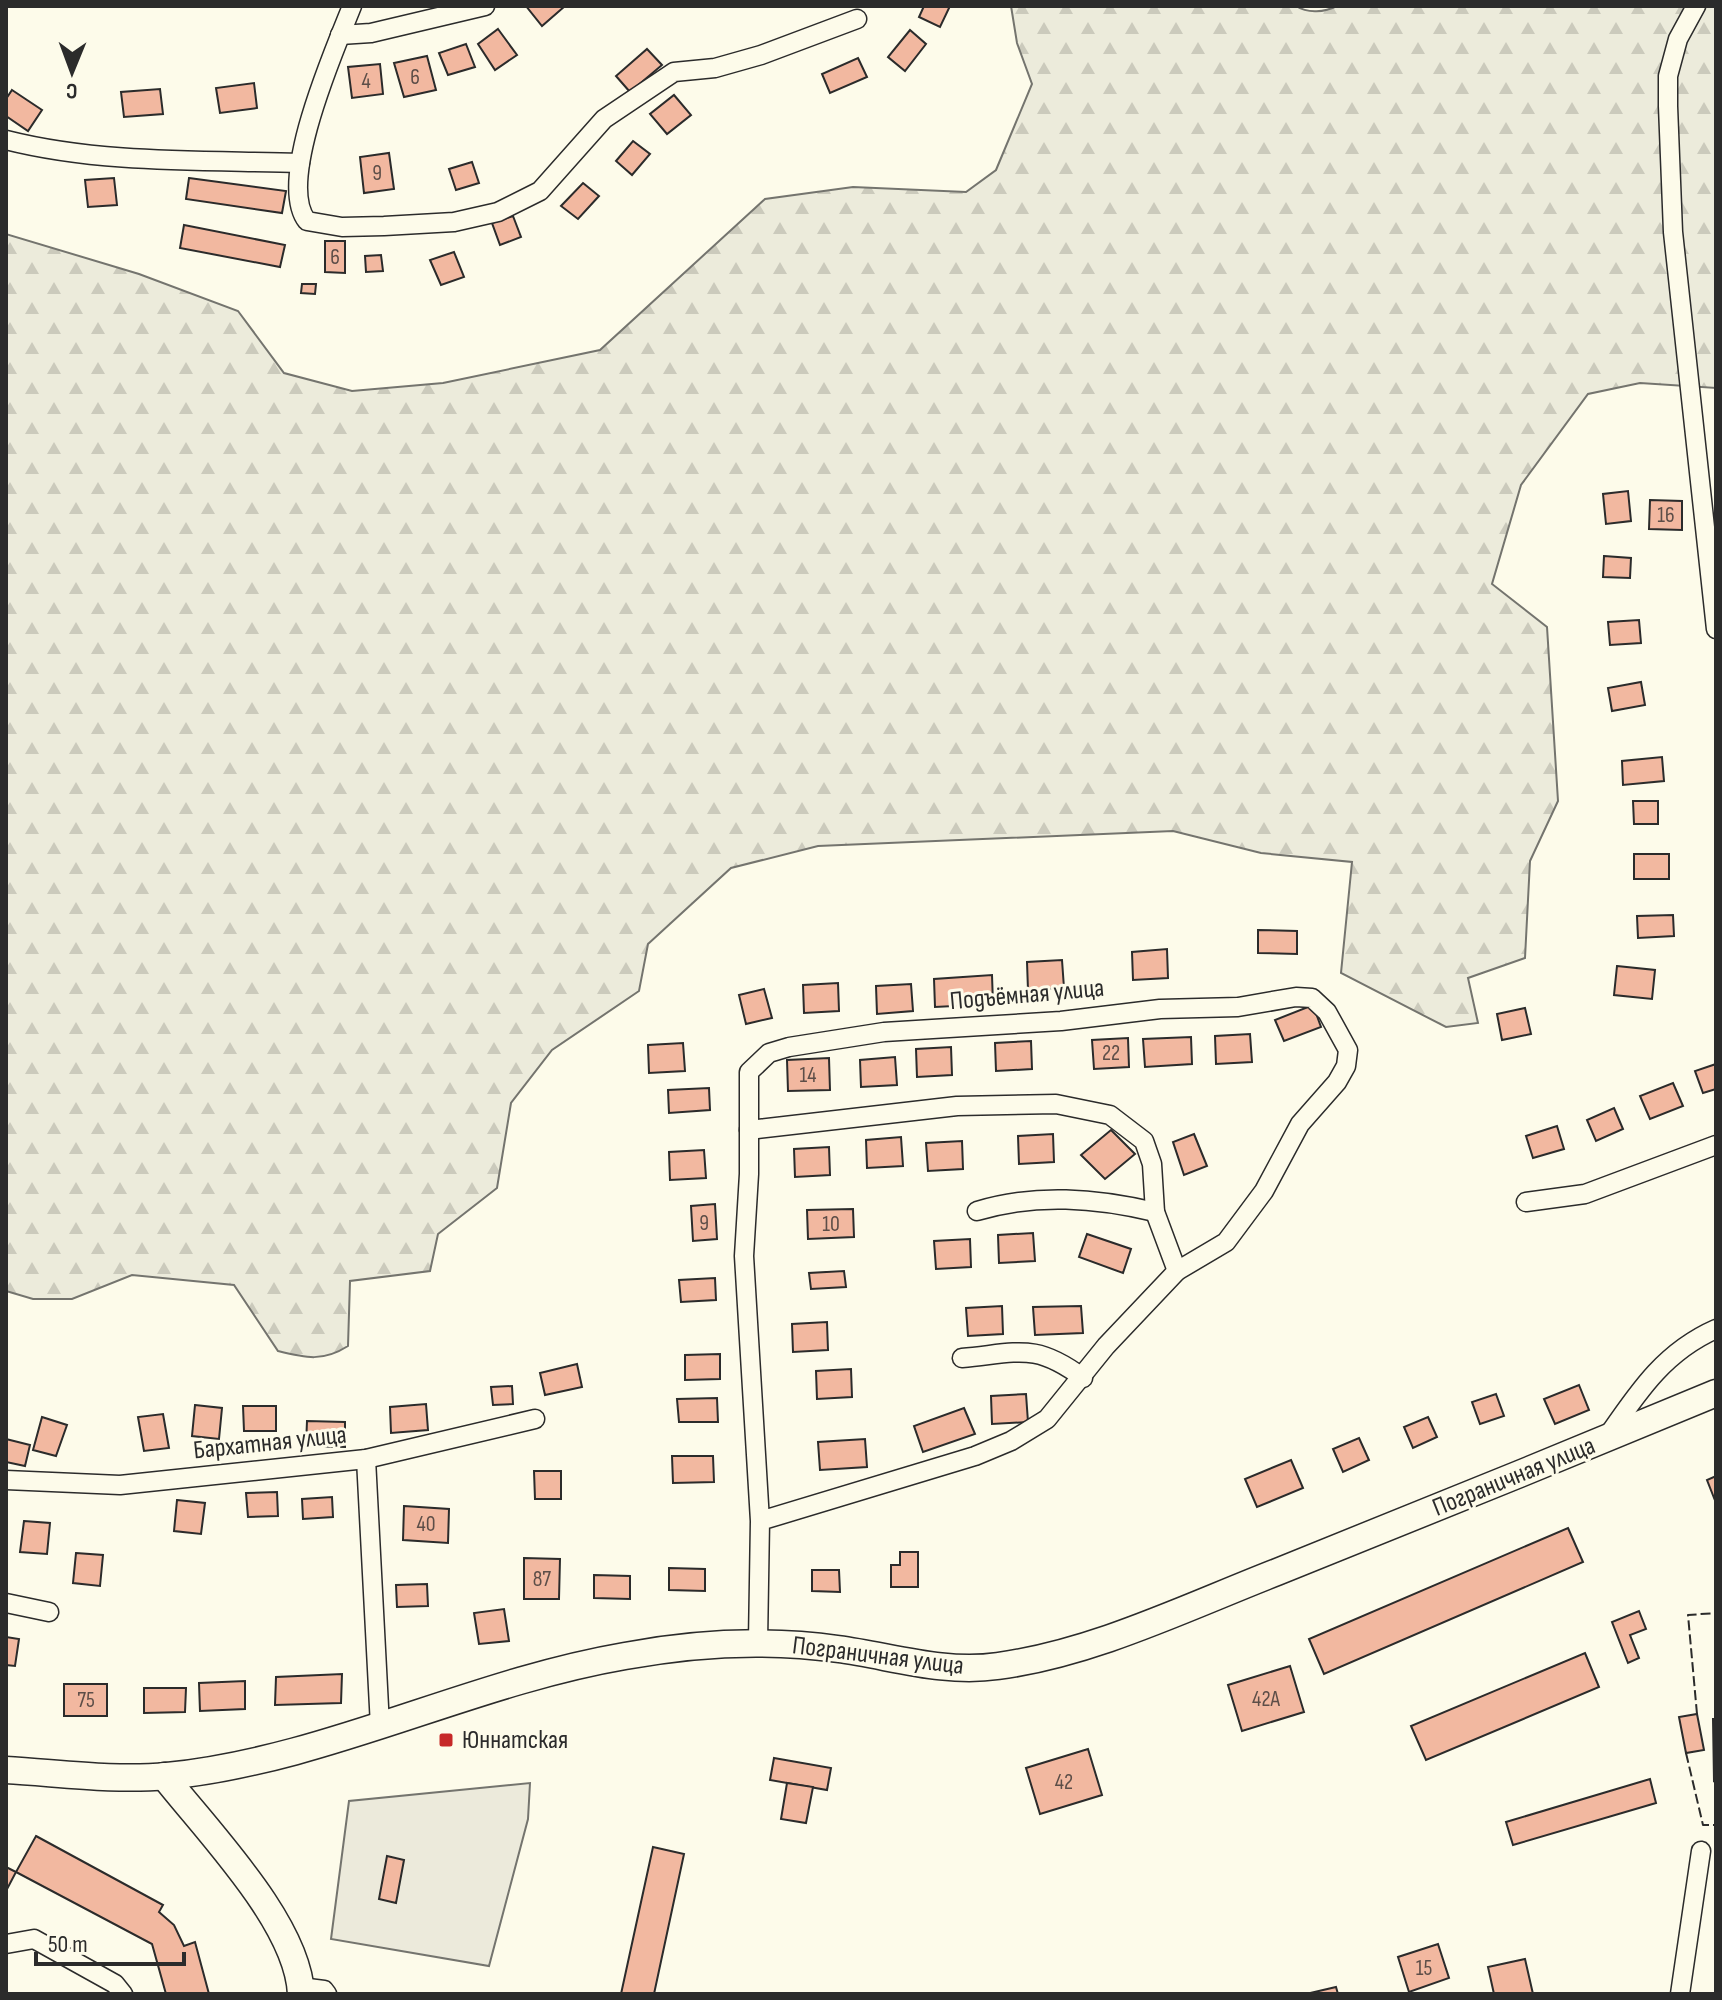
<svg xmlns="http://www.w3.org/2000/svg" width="1722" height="2000" viewBox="0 0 1722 2000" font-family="'Sofia Sans Condensed',sans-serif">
  <defs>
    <pattern id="forest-firs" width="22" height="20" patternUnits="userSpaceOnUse" patternTransform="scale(2)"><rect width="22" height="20" fill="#ecebdb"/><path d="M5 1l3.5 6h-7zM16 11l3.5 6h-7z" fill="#cbcabc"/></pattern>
  </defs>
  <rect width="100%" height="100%" fill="#fdfbea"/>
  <path fill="url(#forest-firs)" stroke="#74746e" stroke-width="2" d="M1011,6H1296C1308,14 1325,12 1337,6H1716V388L1640,383L1588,394L1521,485L1492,584L1547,627L1558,801L1530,861L1525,958L1468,978L1478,1023L1446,1027L1341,973L1352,862L1261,853L1173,831L818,846L731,868L648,944L639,991L552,1050L511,1103L497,1188L438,1234L430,1271L350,1281L348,1346C323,1362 306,1358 278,1351L234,1285L132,1275L72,1299H33L6,1291V234L139,274L238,311L284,373L352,391L443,383L600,350L765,199L853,187L966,192L996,170L1032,84L1017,43Z"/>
  <polygon fill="#eceadb" stroke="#74746e" stroke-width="2" points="530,1783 528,1819 489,1966 331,1939 349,1801"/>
  <g fill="#f2b8a0" stroke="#2b2b2b" stroke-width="2">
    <polygon points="526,6 565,6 542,26"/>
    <polygon points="924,6 950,6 940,27 919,17"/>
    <polygon points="498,29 517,55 495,70 478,44"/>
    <polygon points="910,30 926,44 905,71 888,57"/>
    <polygon points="466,44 475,67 448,75 439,53"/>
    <polygon points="647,49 662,65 630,92 616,76"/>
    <polygon points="427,56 436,90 404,97 394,63"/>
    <polygon points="858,58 867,77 830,93 822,74"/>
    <polygon points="380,64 383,94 352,98 348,67"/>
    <polygon points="254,83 257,108 220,113 216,88"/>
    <polygon points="160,89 163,114 124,117 121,92"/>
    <polygon points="12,90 42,110 28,131 6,116 6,99"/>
    <polygon points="674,95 691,115 667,134 650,114"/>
    <polygon points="633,141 650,154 632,175 616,161"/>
    <polygon points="389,153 394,189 364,193 360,157"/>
    <polygon points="472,162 479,183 456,190 449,169"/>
    <polygon points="114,178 117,205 88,207 85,180"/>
    <polygon points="189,178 286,191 282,213 186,199"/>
    <polygon points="583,183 599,196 578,219 561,206"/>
    <polygon points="513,216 521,237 500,245 492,223"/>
    <polygon points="184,225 285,245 280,267 180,248"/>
    <polygon points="325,241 345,241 345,273 325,272"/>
    <polygon points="454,252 464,277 441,285 430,260"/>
    <polygon points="381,255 383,271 366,272 365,256"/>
    <polygon points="302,284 316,284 315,294 301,293"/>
    <polygon points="1628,491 1631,521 1606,524 1603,494"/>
    <polygon points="1650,500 1682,501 1682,530 1649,529"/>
    <polygon points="1604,556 1631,558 1630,578 1603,577"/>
    <polygon points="1639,620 1641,643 1610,645 1608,622"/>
    <polygon points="1641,682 1645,705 1612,711 1608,688"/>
    <polygon points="1662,757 1664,781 1623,785 1622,761"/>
    <polygon points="1633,801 1658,801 1658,824 1634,824"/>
    <rect x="1634" y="854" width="35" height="25"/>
    <polygon points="1673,915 1674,936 1638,938 1637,916"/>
    <polygon points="1258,930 1297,931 1297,954 1258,953"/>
    <polygon points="1167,949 1168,978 1133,980 1132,952"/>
    <polygon points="1062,960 1064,988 1028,990 1027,962"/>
    <polygon points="1617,966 1655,970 1652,999 1614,995"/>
    <polygon points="992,975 993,1004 935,1007 934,979"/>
    <polygon points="838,983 839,1011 804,1013 803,985"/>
    <polygon points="911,984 913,1011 877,1014 876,986"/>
    <polygon points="764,989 772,1018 746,1024 739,995"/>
    <polygon points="1313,1005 1321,1027 1284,1041 1275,1020"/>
    <polygon points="1525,1008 1531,1034 1502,1040 1497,1014"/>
    <polygon points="1250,1034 1252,1062 1216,1064 1215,1036"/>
    <polygon points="1191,1037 1192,1064 1145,1067 1143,1039"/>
    <polygon points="1128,1038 1129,1067 1094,1069 1092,1040"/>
    <polygon points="1031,1041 1032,1069 996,1071 995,1043"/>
    <polygon points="683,1043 685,1071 649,1073 648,1045"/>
    <polygon points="951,1047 952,1075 917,1077 916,1049"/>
    <polygon points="895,1057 897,1085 861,1087 860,1060"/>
    <polygon points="829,1058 830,1090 788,1091 787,1060"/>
    <polygon points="1716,1064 1716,1089 1703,1093 1695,1071"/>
    <polygon points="1673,1083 1683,1106 1650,1119 1640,1096"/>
    <polygon points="709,1088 710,1110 669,1113 668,1090"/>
    <polygon points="1614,1108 1623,1129 1596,1141 1587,1120"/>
    <polygon points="1557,1126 1564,1149 1533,1158 1526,1136"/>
    <polygon points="1111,1130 1135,1154 1105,1179 1081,1155"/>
    <polygon points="1053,1134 1054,1162 1019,1164 1018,1136"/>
    <polygon points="1194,1134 1207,1166 1184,1175 1173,1142"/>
    <polygon points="901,1137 903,1166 867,1168 866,1140"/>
    <polygon points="962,1141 963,1169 928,1171 926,1143"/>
    <polygon points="829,1147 830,1175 795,1177 794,1149"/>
    <polygon points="704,1150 706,1178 670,1180 669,1152"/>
    <polygon points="715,1204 717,1239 693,1241 691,1206"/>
    <polygon points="853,1209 854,1237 808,1239 807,1210"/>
    <polygon points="1033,1233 1035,1261 999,1263 998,1235"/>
    <polygon points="1087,1234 1131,1249 1123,1273 1079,1257"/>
    <polygon points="970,1239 971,1267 936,1269 934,1241"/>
    <polygon points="844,1271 846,1287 811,1289 809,1273"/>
    <polygon points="715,1278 716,1300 681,1302 679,1280"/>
    <polygon points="1002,1306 1003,1334 968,1336 966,1308"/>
    <polygon points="1081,1306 1083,1333 1035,1335 1033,1307"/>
    <polygon points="827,1322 828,1350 793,1352 792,1324"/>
    <polygon points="720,1354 720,1379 685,1380 685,1355"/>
    <polygon points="577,1364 582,1387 545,1395 540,1373"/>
    <polygon points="851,1369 852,1397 817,1399 816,1371"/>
    <polygon points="1579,1385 1589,1410 1555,1424 1544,1399"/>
    <polygon points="512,1386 513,1404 493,1405 491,1387"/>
    <polygon points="1026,1394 1028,1422 992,1424 991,1396"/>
    <polygon points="1496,1394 1504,1416 1480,1424 1472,1402"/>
    <polygon points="717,1398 718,1422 679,1422 677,1399"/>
    <polygon points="426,1404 428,1430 391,1433 390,1407"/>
    <polygon points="195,1405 222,1408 219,1439 192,1436"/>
    <polygon points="243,1406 276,1406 276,1431 244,1431"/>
    <polygon points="964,1408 975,1434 923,1452 914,1426"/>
    <polygon points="163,1414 169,1448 144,1451 138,1417"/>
    <polygon points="42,1417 67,1425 56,1456 33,1450"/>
    <polygon points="1428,1417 1437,1437 1413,1448 1404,1427"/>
    <polygon points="307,1421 345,1422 345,1447 306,1446"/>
    <polygon points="1359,1438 1369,1460 1343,1472 1333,1449"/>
    <polygon points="6,1439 30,1445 25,1466 6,1462"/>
    <polygon points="865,1439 867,1467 820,1470 818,1442"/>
    <polygon points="672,1456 713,1456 714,1482 673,1483"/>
    <polygon points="1291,1460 1303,1488 1257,1507 1245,1479"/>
    <polygon points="534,1471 561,1471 561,1499 535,1499"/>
    <polygon points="1716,1476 1716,1503 1707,1480"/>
    <polygon points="277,1492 278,1516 248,1517 246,1493"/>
    <polygon points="332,1497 333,1517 303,1519 302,1499"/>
    <polygon points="177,1500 205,1503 201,1534 174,1531"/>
    <polygon points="404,1506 449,1509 448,1543 403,1540"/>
    <polygon points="24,1521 50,1523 47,1554 20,1552"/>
    <polygon points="1568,1528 1583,1562 1324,1674 1309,1639"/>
    <polygon points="900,1552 918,1552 918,1587 891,1587 891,1565 900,1565"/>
    <polygon points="76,1553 103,1555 100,1586 73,1583"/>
    <polygon points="524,1558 560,1559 559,1599 524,1599"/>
    <polygon points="669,1568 705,1569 705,1591 669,1590"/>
    <polygon points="812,1570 839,1570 840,1592 812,1591"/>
    <polygon points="594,1575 630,1576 630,1599 594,1598"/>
    <polygon points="427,1584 428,1606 397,1607 396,1585"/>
    <polygon points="504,1609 509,1641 479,1644 474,1613"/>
    <polygon points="1639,1611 1646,1629 1630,1635 1639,1658 1628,1663 1612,1622"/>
    <polygon points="6,1637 19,1639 15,1666 6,1665"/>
    <polygon points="1585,1653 1599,1687 1426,1760 1411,1726"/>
    <polygon points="1290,1666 1304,1712 1242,1731 1228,1685"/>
    <polygon points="342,1674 341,1703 275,1705 276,1677"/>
    <polygon points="245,1681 245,1709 200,1711 199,1683"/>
    <rect x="64" y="1684" width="43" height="32"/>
    <polygon points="144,1688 186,1688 185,1712 144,1713"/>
    <polygon points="1697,1714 1704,1750 1686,1753 1679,1717"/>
    <polygon points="1713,1719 1716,1719 1716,1780 1714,1781"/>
    <polygon points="1088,1749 1102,1795 1040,1814 1026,1768"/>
    <polygon points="774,1758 831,1768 827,1790 770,1780"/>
    <polygon points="1650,1779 1656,1803 1513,1845 1506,1822"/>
    <polygon points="787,1783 813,1787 806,1823 781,1819"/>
    <polygon points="36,1836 163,1905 159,1912 174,1925 184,1946 195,1942 209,1994 166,1994 152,1944 16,1872"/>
    <polygon points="653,1847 684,1854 654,1994 621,1994"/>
    <polygon points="387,1856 404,1860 396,1903 379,1899"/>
    <polygon points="6,1867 16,1872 6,1891"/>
    <polygon points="1438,1944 1449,1978 1409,1992 1398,1957"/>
    <polygon points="1525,1959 1533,1994 1494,1994 1488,1967"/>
    <polygon points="1336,1987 1338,1994 1306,1994"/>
  </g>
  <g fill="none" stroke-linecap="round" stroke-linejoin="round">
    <defs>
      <g id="street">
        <path d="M352,6C335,49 276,182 307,221L342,227L384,226L454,222L498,212L540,191L604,119L674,72L715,68L761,55L857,19"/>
        <polyline points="1696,6 1678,39 1668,76 1668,106 1673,232 1716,629"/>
        <polyline points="340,35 371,33 485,6"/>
        <path d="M6,140C101,164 203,160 300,163"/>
        <polyline points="749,1130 957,1106 1056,1104 1110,1115 1144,1141 1152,1164 1155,1212 1177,1271"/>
        <polyline points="1526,1202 1585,1194 1716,1145"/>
        <path d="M977,1211C1036,1193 1096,1198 1155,1212"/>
        <path d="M962,1358C1018,1353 1035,1342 1083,1378"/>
        <path d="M1607,1437C1638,1392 1664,1352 1716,1329"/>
        <polyline points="366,1459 380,1726"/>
        <polyline points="6,1480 120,1485 366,1459 535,1419"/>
        <polyline points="6,1603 49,1612"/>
        <polyline points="758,1642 760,1521 744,1256 749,1174 749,1072 769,1053 789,1047 884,1032 1061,1021 1160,1009 1238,1007 1296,997 1312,998 1327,1012 1348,1050 1346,1066 1337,1082 1300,1124 1264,1191 1226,1242 1177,1271 1106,1346 1047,1419 1011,1441 975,1456 760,1521"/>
        <polyline points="6,1944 34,1939 115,1984 123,1994"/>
        <polyline points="300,1987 324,1990 327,1994"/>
        <polyline points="1680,1994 1701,1851"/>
      </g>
      <g id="secondary">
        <path d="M6,1770C59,1773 114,1781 167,1776C326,1760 468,1683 625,1656C695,1643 767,1639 838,1649C891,1656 943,1674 998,1666C1094,1653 1187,1607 1277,1572C1424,1513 1570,1454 1716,1393"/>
        <path d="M164,1776C207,1831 298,1923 301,1994"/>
      </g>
    </defs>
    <use href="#street" stroke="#2b2b2b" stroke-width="21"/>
    <use href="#secondary" stroke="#2b2b2b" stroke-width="29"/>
    <use href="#street" stroke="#fdfbea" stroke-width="18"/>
    <use href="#secondary" stroke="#fdfbea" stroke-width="26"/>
    <g stroke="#2b2b2b" stroke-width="2" stroke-dasharray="10 4" stroke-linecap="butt">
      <polyline points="1697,1714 1688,1615 1716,1613"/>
      <polyline points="1686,1753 1703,1825 1716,1825"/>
    </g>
  </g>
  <rect fill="#c62828" stroke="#fdfbea" stroke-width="3" x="438" y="1732" width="16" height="16" rx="4"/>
  <g text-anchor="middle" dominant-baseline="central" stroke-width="6" stroke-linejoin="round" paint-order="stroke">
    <g font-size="22" fill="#5d4e48">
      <text x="415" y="77">6</text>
      <text x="366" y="81">4</text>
      <text x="377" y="173">9</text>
      <text x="335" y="257">6</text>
      <text x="1666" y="515">16</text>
      <text x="1111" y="1053">22</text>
      <text x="808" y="1075">14</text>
      <text x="704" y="1223">9</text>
      <text x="831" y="1224">10</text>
      <text x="426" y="1524">40</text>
      <text x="542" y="1579">87</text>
      <text x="1266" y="1699">42А</text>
      <text x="86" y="1700">75</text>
      <text x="1064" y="1782">42</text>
      <text x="1424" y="1968">15</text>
    </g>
    <g font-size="26" fill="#2b2b2b" stroke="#fdfbea">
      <text transform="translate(1027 995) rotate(-5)">Подъёмная улица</text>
      <text transform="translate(270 1443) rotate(-6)">Бархатная улица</text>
      <text transform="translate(1514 1477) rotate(-22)">Пограничная улица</text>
      <text transform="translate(878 1656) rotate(7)">Пограничная улица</text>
    </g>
    <g font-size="26" fill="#2b2b2b" stroke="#fdfbea" text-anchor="start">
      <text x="462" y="1740">Юннатская</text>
    </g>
  </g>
  <rect width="1722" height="2000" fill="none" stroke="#2b2b2b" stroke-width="16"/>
  <g transform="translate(72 72) rotate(181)" stroke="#fdfbea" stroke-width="6" paint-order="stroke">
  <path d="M0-6L14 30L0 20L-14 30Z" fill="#2b2b2b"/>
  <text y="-12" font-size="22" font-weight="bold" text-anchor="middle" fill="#2b2b2b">С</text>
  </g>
  <path d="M36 1952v12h148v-12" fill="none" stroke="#2b2b2b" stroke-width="4"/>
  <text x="48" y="1952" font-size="24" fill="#2b2b2b" stroke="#fdfbea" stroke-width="6" paint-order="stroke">50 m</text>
</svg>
